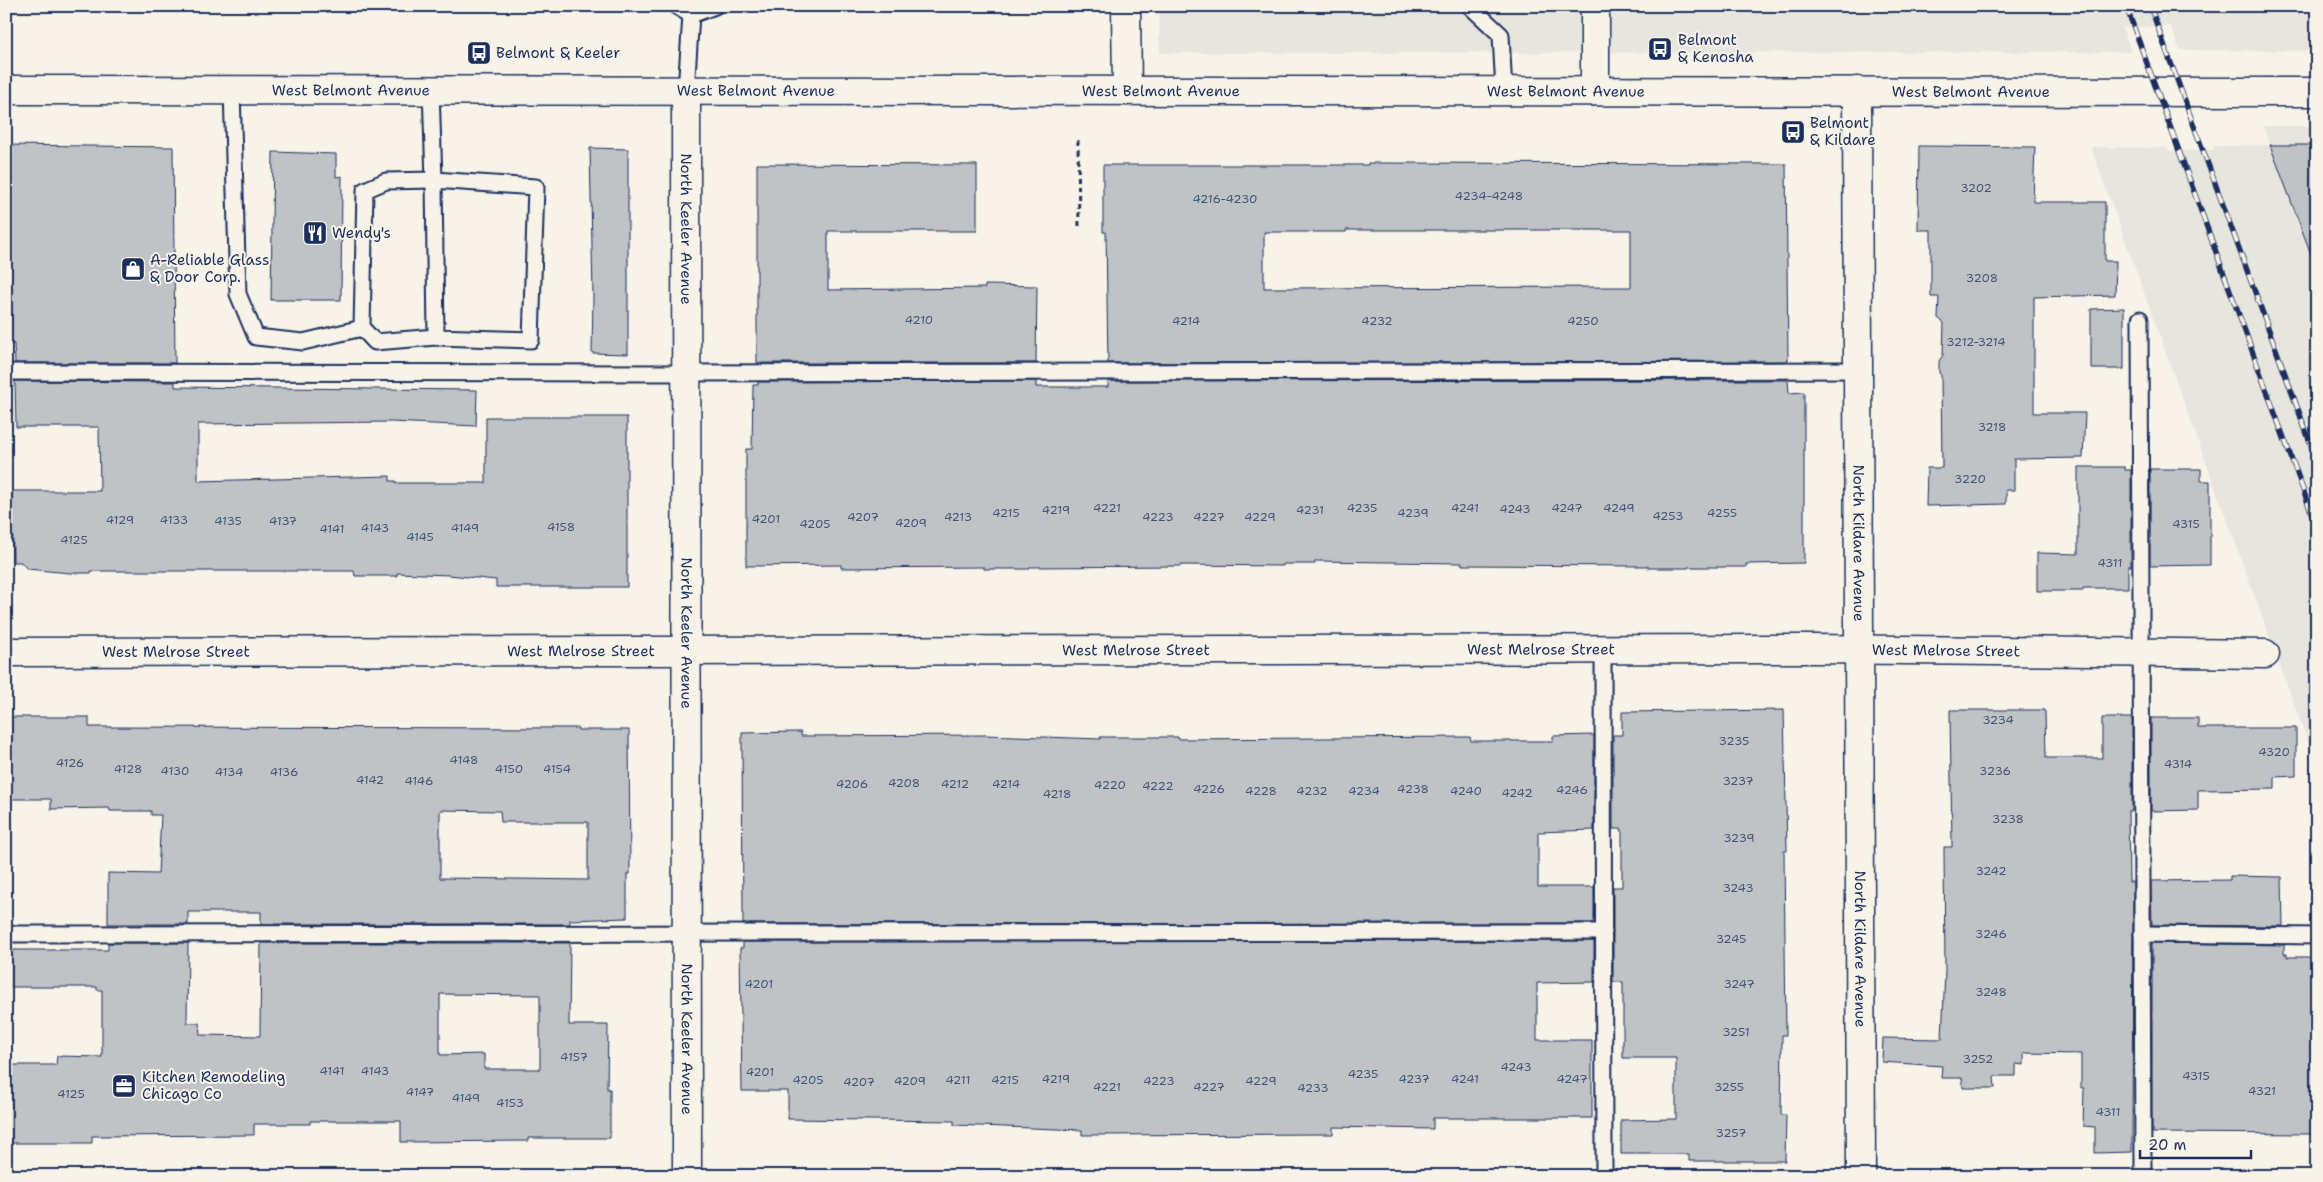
<svg xmlns="http://www.w3.org/2000/svg" width="2323" height="1182" viewBox="0 0 2323 1182" font-family="'Shantell Sans',sans-serif">
  <rect width="100%" height="100%" fill="#f7f3e8"/>
  <filter id="ink" filterUnits="userSpaceOnUse"><feTurbulence type="fractalNoise" baseFrequency=".02" numOctaves="2"/><feDisplacementMap in="SourceGraphic" scale="10" xChannelSelector="R" yChannelSelector="G"/><feConvolveMatrix kernelMatrix="1 2 1 2 8 2 1 2 1" color-interpolation-filters="sRGB"/></filter>
  <g filter="url(#ink)">
    <g fill="#e6e5de">
      <polygon points="1159,6 2317,6 2317,51 2180,50 2171,26 2122,27 2131,52 1160,53"/>
      <polygon points="2263,126 2317,126 2317,767 2091,147 2167,148 2169,151 2178,151 2214,150 2213,146 2270,145"/>
    </g>
    <g fill="#c0c3c5" stroke="#1b2f5e" fill-rule="evenodd">
      <polygon points="6,145 173,147 175,363 15,363 14,344 6,344"/>
      <polygon points="2270,145 2317,145 2317,262 2314,262"/>
      <polygon points="1919,146 2035,147 2033,202 2105,202 2105,261 2116,261 2115,295 2034,297 2034,413 2085,413 2083,458 2014,459 2014,490 2006,490 2006,504 1926,506 1927,468 1942,468 1941,375 1939,373 1939,361 1943,355 1944,323 1938,318 1939,297 1931,297 1931,230 1918,230"/>
      <polygon points="590,148 628,149 628,354 592,353 593,296"/>
      <polygon points="273,152 336,154 336,177 342,176 341,300 271,300"/>
      <path d="M1368,163L1786,164L1788,361L1108,363L1106,232H1103V165H1368ZM1346,230H1631V287L1264,288V232H1346Z"/>
      <polygon points="757,164 977,165 977,231 828,231 828,290 985,288 985,285 1037,286 1036,363 757,363"/>
      <polygon points="2124,308 2124,369 2091,369 2091,309"/>
      <polygon points="1788,380 1789,393 1804,392 1804,563 1746,564 1746,567 1688,567 1688,568 1648,568 1648,566 1462,565 1462,563 1315,561 1315,564 1283,564 1283,566 1181,565 1181,566 1030,567 1030,569 984,569 984,567 841,568 841,565 746,566 746,449 752,449 753,385 758,385 758,382 1036,381 1036,387 1108,387 1108,381"/>
      <polygon points="15,381 175,382 175,387 477,390 476,426 391,422 198,424 198,481 390,476 390,481 396,481 396,483 486,483 486,417 627,417 627,587 496,587 496,580 449,575 397,573 397,576 355,576 354,571 91,571 91,573 70,573 27,569 21,562 13,562 12,491 100,491 99,427 16,427"/>
      <polygon points="2078,467 2125,467 2125,470 2131,470 2131,566 2128,566 2128,588 2083,588 2083,591 2037,591 2037,553 2078,554"/>
      <polygon points="2150,469 2201,469 2201,481 2210,481 2210,565 2150,566"/>
      <polygon points="1784,710 1787,851 1784,851 1786,1035 1782,1035 1781,1115 1786,1115 1785,1161 1689,1161 1689,1154 1621,1154 1621,1120 1676,1119 1676,1058 1623,1058 1623,982 1613,982 1613,887 1622,887 1622,829 1613,829 1613,735 1622,735 1622,712"/>
      <polygon points="1950,710 2045,710 2046,758 2102,758 2102,718 2132,718 2132,811 2128,811 2129,882 2133,882 2132,1152 2095,1153 2095,1127 2083,1126 2084,1088 2081,1088 2081,1054 2024,1053 2024,1065 2016,1064 2016,1076 1994,1076 1995,1088 1963,1088 1962,1078 1941,1078 1942,1066 1882,1062 1883,1038 1942,1039 1945,971 1944,847 1952,847"/>
      <path d="M6,717H89V727L578,728V730H629L630,874H627V918L570,920V924H261V912H188V924H108V873L158,874L161,815H151V811H110L109,808L51,809V799H6ZM440,810L500,811L501,822H588V880L440,878Z"/>
      <polygon points="2151,718 2198,718 2198,728 2296,728 2296,776 2275,777 2275,789 2198,790 2198,810 2151,811"/>
      <polygon points="801,732 801,736 985,735 1101,739 1100,737 1178,737 1178,739 1470,737 1471,741 1553,741 1553,736 1594,735 1594,830 1538,832 1538,887 1594,887 1594,923 743,924 742,733"/>
      <polygon points="2230,876 2282,877 2283,926 2152,925 2151,881 2230,880"/>
      <polygon points="1594,941 1594,982 1537,983 1537,1040 1592,1040 1592,1118 1433,1118 1433,1129 1333,1127 1333,1134 1082,1135 1082,1130 954,1125 954,1121 788,1119 788,1091 742,1091 740,948 743,948 743,942"/>
      <path d="M108,943H188L187,1023H199L200,1035L260,1036L261,943H570L569,1025H608L607,1089H610V1138H528V1141L401,1142V1121H310V1124H254V1135L92,1136V1143H6V1065H56L57,1056L102,1057V990H97V987H6V950H108ZM440,994L540,995V1069H484V1054L440,1055Z"/>
      <polygon points="2152,943 2284,945 2284,954 2287,954 2287,957 2317,957 2317,1134 2152,1133"/>
    </g>
    <g fill="none" stroke-linecap="round" stroke-linejoin="round">
      <defs>
        <g id="lane">
          <polyline points="676,6 691,15"/>
          <polyline points="1470,6 1501,35 1504,91"/>
          <polyline points="691,15 715,6"/>
          <polyline points="232,90 238,294 256,337 303,342 362,328 365,190 386,181 434,180 431,90"/>
          <polyline points="686,91 691,15"/>
          <polygon points="434,180 536,187 531,340 436,337"/>
          <polyline points="2140,319 2143,1176"/>
          <polyline points="362,328 375,342 436,337"/>
          <polyline points="6,372 687,373 1858,370"/>
          <polyline points="1603,650 1604,1176"/>
          <polyline points="6,934 1604,932"/>
          <polyline points="2142,934 2317,936"/>
        </g>
        <g id="street">
          <polyline points="1126,6 1127,91"/>
          <polyline points="1595,6 1595,91"/>
          <path id="s1" d="M1857,91L1861,1176"/>
          <path id="s2" d="M6,652L1813,649L2265,654"/>
        </g>
        <g id="secondary">
          <path id="s3" d="M6,90L2317,92"/>
          <path id="s4" d="M686,91L687,1176"/>
        </g>
      </defs>
      <use href="#lane" stroke="#1b2f5e" stroke-width="19"/>
      <use href="#street" stroke="#1b2f5e" stroke-width="31"/>
      <use href="#secondary" stroke="#1b2f5e" stroke-width="31"/>
      <polyline stroke="#1b2f5e" stroke-width="3" stroke-dasharray="5 4" stroke-linecap="butt" points="1078,140 1079,228"/>
      <use href="#lane" stroke="#f7f3e8" stroke-width="15"/>
      <use href="#street" stroke="#f7f3e8" stroke-width="28"/>
      <use href="#secondary" stroke="#f7f3e8" stroke-width="28"/>
      <defs>
        <g id="rail">
          <polyline points="2126,6 2317,528"/>
          <polyline points="2150,6 2317,461"/>
        </g>
      </defs>
      <use href="#rail" stroke="#1b2f5e" stroke-width="5.5"/>
      <use href="#rail" stroke="#f7f3e8" stroke-width="4" stroke-dasharray="11" stroke-linecap="butt"/>
    </g>
  </g>
  <defs>
    <symbol id="bus-square" viewBox="-11 -11 22 22"><rect x="-9" y="-9" width="18" height="18" rx="4" fill="#1b2f5e" stroke="#f7f3e8"/><path d="M-5-6H5V4H4V6H2V4H-2V6H-4V4H-5ZM-3.5-4V0h7V-4ZM-3.5 1.2v1.5H-2V1.2ZM2 1.2v1.5H3.5V1.2Z" fill="#fff"/></symbol>
    <symbol id="restaurant-square" viewBox="-11 -11 22 22"><rect x="-9" y="-9" width="18" height="18" rx="4" fill="#1b2f5e" stroke="#f7f3e8"/><path d="M-5-6h1v4h1v-4h1v4h1v-4h1v5L-1.5 .5V6h-2V.5L-5-1ZM5-6V6H3V1.5H1.5Q1.5-4 5-6Z" fill="#fff"/></symbol>
    <symbol id="shop-square" viewBox="-11 -11 22 22"><rect x="-9" y="-9" width="18" height="18" rx="4" fill="#1b2f5e" stroke="#f7f3e8"/><path d="M-5-2.5h2.3a2.7 3.5 0 0 1 5.4 0H5L5.5 6h-11ZM-1.5-2.5h3a1.5 2.3 0 0 0-3 0Z" fill="#fff"/></symbol>
    <symbol id="office-square" viewBox="-11 -11 22 22"><rect x="-9" y="-9" width="18" height="18" rx="4" fill="#1b2f5e" stroke="#f7f3e8"/><path d="M-6-3h4V-5.5h4V-3h4V5H-6ZM-1-4.5V-3h2v-1.5ZM-6 0V1H6V0Z" fill="#fff"/></symbol>
  </defs>
  <g fill-rule="evenodd">
    <use href="#bus-square" x="1646" y="35" width="28" height="28"/>
    <use href="#bus-square" x="465" y="39" width="28" height="28"/>
    <use href="#bus-square" x="1779" y="118" width="28" height="28"/>
    <use href="#restaurant-square" x="301" y="219" width="28" height="28"/>
    <use href="#shop-square" x="119" y="255" width="28" height="28"/>
    <use href="#office-square" x="110" y="1072" width="28" height="28"/>
  </g>
  <g text-anchor="middle" dominant-baseline="central" stroke-width="4" stroke-linejoin="round" paint-order="stroke">
    <g font-size="12" fill="#445478">
      <text x="1976" y="188">3202</text>
      <text x="1489" y="196">4234-4248</text>
      <text x="1225" y="199">4216-4230</text>
      <text x="1982" y="278">3208</text>
      <text x="919" y="320">4210</text>
      <text x="1186" y="321">4214</text>
      <text x="1377" y="321">4232</text>
      <text x="1583" y="321">4250</text>
      <text x="1976" y="342">3212-3214</text>
      <text x="1992" y="427">3218</text>
      <text x="1970" y="479">3220</text>
      <text x="1107" y="508">4221</text>
      <text x="1362" y="508">4235</text>
      <text x="1465" y="508">4241</text>
      <text x="1567" y="508">4247</text>
      <text x="1619" y="508">4249</text>
      <text x="1515" y="509">4243</text>
      <text x="1056" y="510">4219</text>
      <text x="1310" y="510">4231</text>
      <text x="1006" y="513">4215</text>
      <text x="1413" y="513">4239</text>
      <text x="1722" y="513">4255</text>
      <text x="1668" y="516">4253</text>
      <text x="863" y="517">4207</text>
      <text x="958" y="517">4213</text>
      <text x="1158" y="517">4223</text>
      <text x="1209" y="517">4227</text>
      <text x="1260" y="517">4229</text>
      <text x="766" y="519">4201</text>
      <text x="120" y="520">4129</text>
      <text x="174" y="520">4133</text>
      <text x="228" y="521">4135</text>
      <text x="283" y="521">4137</text>
      <text x="911" y="523">4209</text>
      <text x="815" y="524">4205</text>
      <text x="2186" y="524">4315</text>
      <text x="561" y="527">4158</text>
      <text x="375" y="528">4143</text>
      <text x="465" y="528">4149</text>
      <text x="332" y="529">4141</text>
      <text x="420" y="537">4145</text>
      <text x="74" y="540">4125</text>
      <text x="2110" y="563">4311</text>
      <text x="1998" y="720">3234</text>
      <text x="1734" y="741">3235</text>
      <text x="2274" y="752">4320</text>
      <text x="464" y="760">4148</text>
      <text x="70" y="763">4126</text>
      <text x="2178" y="764">4314</text>
      <text x="128" y="769">4128</text>
      <text x="509" y="769">4150</text>
      <text x="557" y="769">4154</text>
      <text x="175" y="771">4130</text>
      <text x="1995" y="771">3236</text>
      <text x="229" y="772">4134</text>
      <text x="284" y="772">4136</text>
      <text x="370" y="780">4142</text>
      <text x="419" y="781">4146</text>
      <text x="1738" y="781">3237</text>
      <text x="904" y="783">4208</text>
      <text x="852" y="784">4206</text>
      <text x="955" y="784">4212</text>
      <text x="1006" y="784">4214</text>
      <text x="1110" y="785">4220</text>
      <text x="1158" y="786">4222</text>
      <text x="1209" y="789">4226</text>
      <text x="1413" y="789">4238</text>
      <text x="1572" y="790">4246</text>
      <text x="1261" y="791">4228</text>
      <text x="1312" y="791">4232</text>
      <text x="1364" y="791">4234</text>
      <text x="1466" y="791">4240</text>
      <text x="1517" y="793">4242</text>
      <text x="1057" y="794">4218</text>
      <text x="2008" y="819">3238</text>
      <text x="1739" y="838">3239</text>
      <text x="1991" y="871">3242</text>
      <text x="1738" y="888">3243</text>
      <text x="1991" y="934">3246</text>
      <text x="1731" y="939">3245</text>
      <text x="759" y="984">4201</text>
      <text x="1739" y="984">3247</text>
      <text x="1991" y="992">3248</text>
      <text x="1736" y="1032">3251</text>
      <text x="574" y="1057">4157</text>
      <text x="1978" y="1059">3252</text>
      <text x="1516" y="1067">4243</text>
      <text x="332" y="1071">4141</text>
      <text x="375" y="1071">4143</text>
      <text x="760" y="1072">4201</text>
      <text x="1363" y="1074">4235</text>
      <text x="2196" y="1076">4315</text>
      <text x="1056" y="1079">4219</text>
      <text x="1414" y="1079">4237</text>
      <text x="1465" y="1079">4241</text>
      <text x="1572" y="1079">4247</text>
      <text x="808" y="1080">4205</text>
      <text x="958" y="1080">4211</text>
      <text x="1005" y="1080">4215</text>
      <text x="910" y="1081">4209</text>
      <text x="1159" y="1081">4223</text>
      <text x="1261" y="1081">4229</text>
      <text x="859" y="1082">4207</text>
      <text x="1107" y="1087">4221</text>
      <text x="1209" y="1087">4227</text>
      <text x="1729" y="1087">3255</text>
      <text x="1313" y="1088">4233</text>
      <text x="2262" y="1091">4321</text>
      <text x="420" y="1092">4147</text>
      <text x="71" y="1094">4125</text>
      <text x="466" y="1098">4149</text>
      <text x="510" y="1103">4153</text>
      <text x="2108" y="1112">4311</text>
      <text x="1731" y="1133">3257</text>
    </g>
    <g font-size="15" fill="#1b2f5e" stroke="#f7f3e8" text-anchor="start">
      <text x="1678" y="40">Belmont<tspan x="1678" dy="17">&amp; Kenosha</tspan></text>
      <text x="496" y="53">Belmont &amp; Keeler</text>
      <text x="1810" y="123">Belmont<tspan x="1810" dy="17">&amp; Kildare</tspan></text>
      <text x="332" y="233">Wendy's</text>
      <text x="150" y="260">A-Reliable Glass<tspan x="150" dy="17">&amp; Door Corp.</tspan></text>
      <text x="142" y="1077">Kitchen Remodeling<tspan x="142" dy="17">Chicago Co</tspan></text>
    </g>
    <g font-size="15" fill="#1b2f5e" stroke="#f7f3e8">
      <text stroke="none"><textPath href="#s3" startOffset="345">West Belmont Avenue</textPath></text>
      <text stroke="none"><textPath href="#s3" startOffset="750">West Belmont Avenue</textPath></text>
      <text stroke="none"><textPath href="#s3" startOffset="1155">West Belmont Avenue</textPath></text>
      <text stroke="none"><textPath href="#s3" startOffset="1560">West Belmont Avenue</textPath></text>
      <text stroke="none"><textPath href="#s3" startOffset="1965">West Belmont Avenue</textPath></text>
      <text stroke="none"><textPath href="#s4" startOffset="138">North Keeler Avenue</textPath></text>
      <text stroke="none"><textPath href="#s1" startOffset="452">North Kildare Avenue</textPath></text>
      <text stroke="none"><textPath href="#s4" startOffset="542">North Keeler Avenue</textPath></text>
      <text stroke="none"><textPath href="#s2" startOffset="1130">West Melrose Street</textPath></text>
      <text stroke="none"><textPath href="#s2" startOffset="1535">West Melrose Street</textPath></text>
      <text stroke="none"><textPath href="#s2" startOffset="1940">West Melrose Street</textPath></text>
      <text stroke="none"><textPath href="#s2" startOffset="575">West Melrose Street</textPath></text>
      <text stroke="none"><textPath href="#s2" startOffset="170">West Melrose Street</textPath></text>
      <text stroke="none"><textPath href="#s1" startOffset="858">North Kildare Avenue</textPath></text>
      <text stroke="none"><textPath href="#s4" startOffset="948">North Keeler Avenue</textPath></text>
    </g>
  </g>
  <rect width="2323" height="1182" fill="none" stroke="#f7f3e8" stroke-width="25"/>
  <rect x="12" y="12" width="2298" height="1157" fill="none" stroke="#1b2f5e" stroke-width="2" filter="url(#ink)"/>
  <path d="M2140 1150v8h111v-8" fill="none" stroke="#1b2f5e" stroke-width="2.5"/>
  <text x="2148" y="1150" font-size="15" fill="#1b2f5e" stroke="#f7f3e8" stroke-width="4" paint-order="stroke">20 m</text>
</svg>
